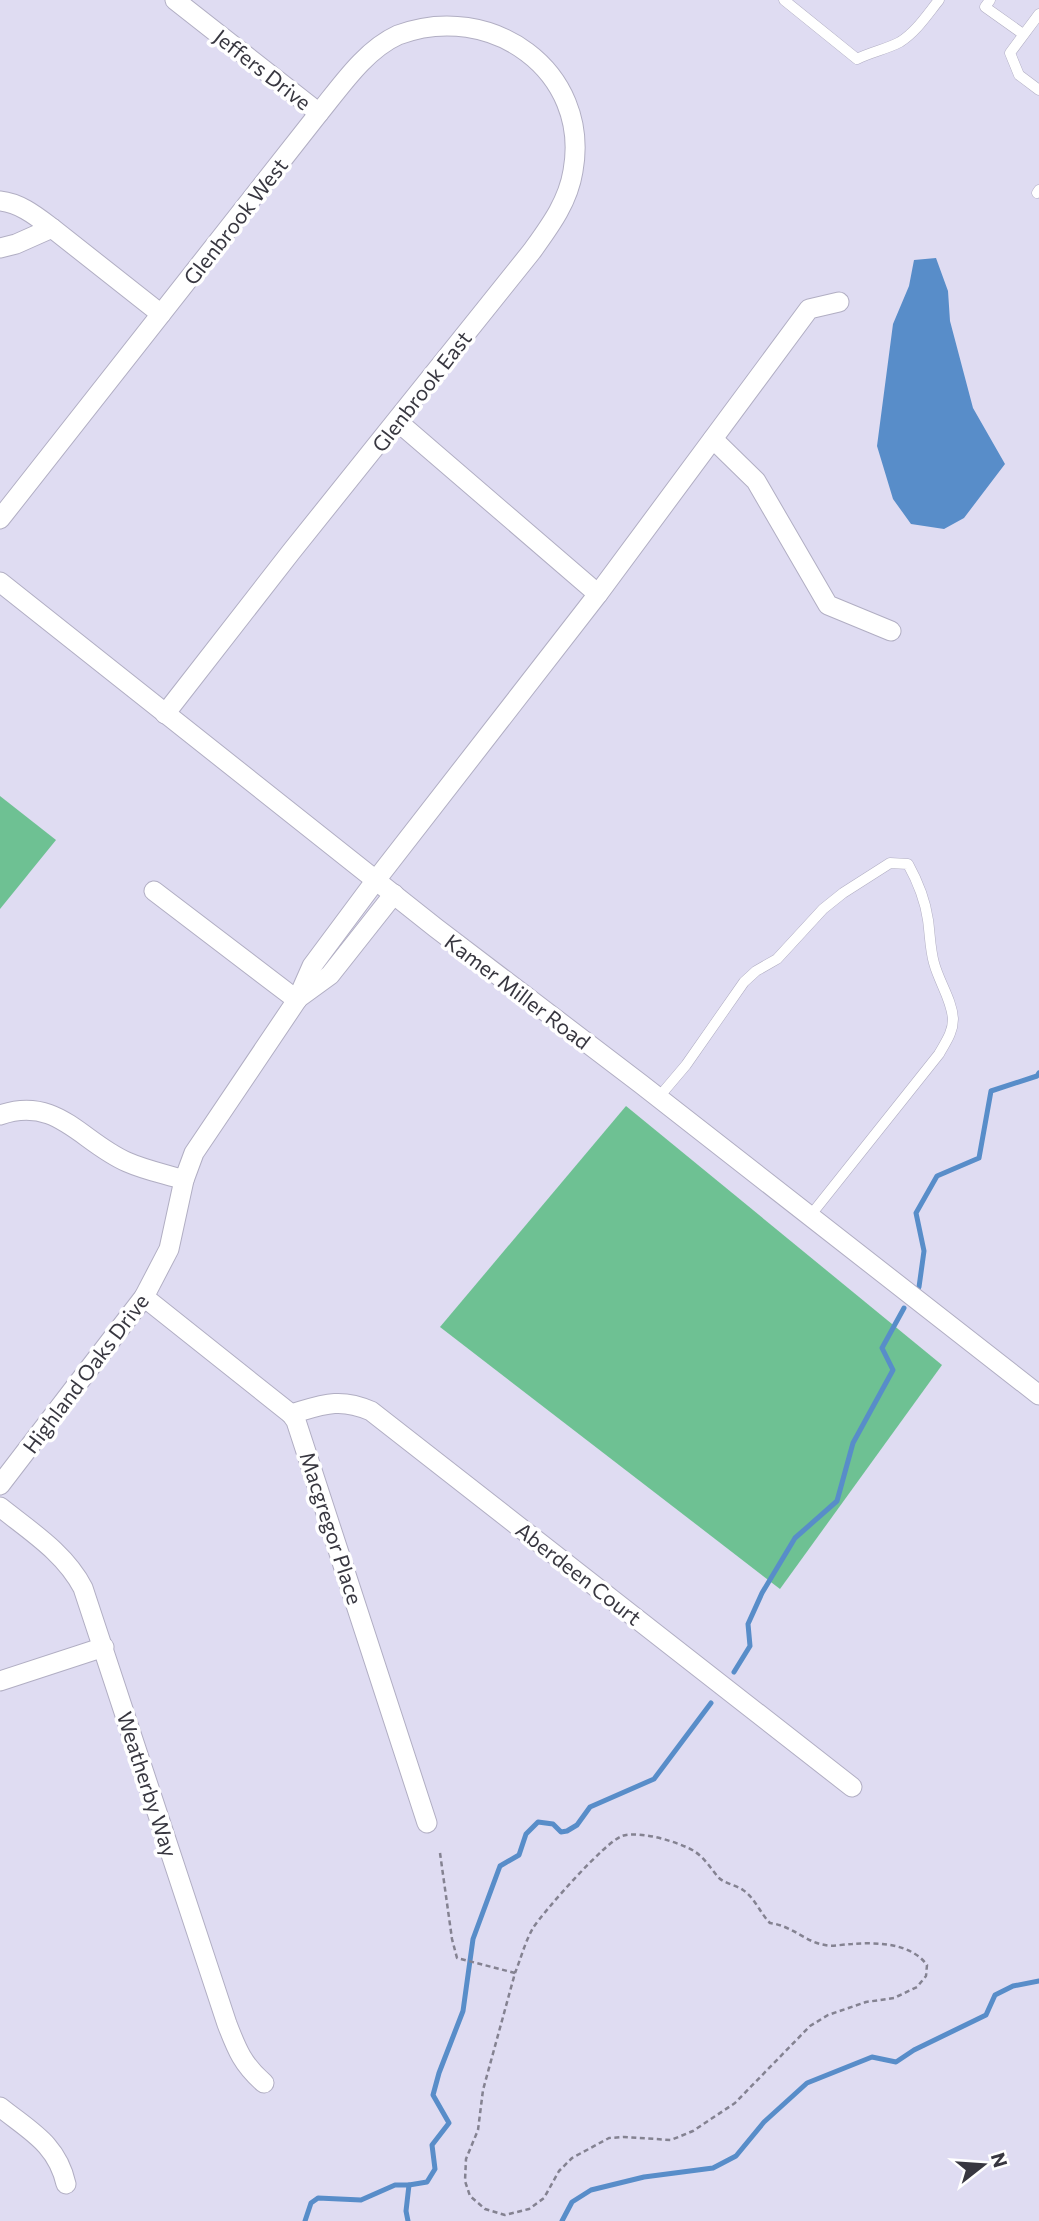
<svg xmlns="http://www.w3.org/2000/svg" width="1039" height="2221" viewBox="0 0 1039 2221" font-family="Commissioner,sans-serif">
  <rect width="100%" height="100%" fill="#dfdcf2"/>
  <g fill="#6ec193">
    <polygon points="0,796 56,840 0,909"/>
    <polygon points="626,1106 942,1365 780,1589 440,1327"/>
  </g>
  <polygon fill="#588dc9" points="936,258 948,291 950,321 973,408 1005,464 964,518 944,529 911,524 893,499 877,446 893,324 909,286 914,260"/>
  <g fill="none" stroke-linecap="round" stroke-linejoin="round">
    <g stroke="#588dc9" stroke-width="5">
      <polyline points="919,1287 924,1251 916,1213 937,1176 979,1158 991,1091 1037,1076 1039,1073"/>
      <polyline points="734,1672 750,1646 748,1624 762,1593 795,1538 837,1501 853,1443 893,1370 882,1348 904,1308"/>
      <polyline points="409,2185 427,2182 435,2169 432,2145 449,2123 433,2095 439,2073 463,2011 473,1939 500,1866 519,1855 526,1834 538,1822 553,1824 561,1832 567,1831 577,1825 590,1807 654,1779 711,1703"/>
      <polyline points="305,2221 311,2203 318,2198 361,2200 395,2185 409,2185 406,2211 408,2221"/>
      <polyline points="562,2221 572,2202 591,2190 644,2177 713,2168 736,2156 764,2122 807,2083 872,2057 896,2062 914,2050 986,2015 995,1995 1013,1986 1039,1981"/>
    </g>
    <defs>
      <g id="lane">
        <path d="M784,0L857,59C871,52 887,49 900,42C916,32 927,15 939,0"/>
        <polyline points="990,0 985,7 1023,34"/>
        <polyline points="1039,14 1010,53 1019,75 1039,90"/>
        <polyline points="1037,193 1039,190"/>
        <path d="M658,1098L686,1065L744,982L756,971L777,959L823,909L843,893L890,863L908,864C918,882 925,899 928,920C930,934 930,949 934,963C939,982 952,1000 953,1019C953,1033 945,1043 939,1054L810,1216"/>
      </g>
      <g id="street">
        <polyline points="175,0 319,113"/>
        <path d="M0,201C20,203 36,216 52,228L16,244L0,248"/>
        <polyline points="52,228 161,314"/>
        <polyline points="397,421 598,594"/>
        <polyline points="713,439 756,481 828,605 891,631"/>
        <path d="M0,519L319,113C341,86 365,50 398,35C491,0 591,71 573,171C568,202 550,226 532,251L291,552L165,714"/>
        <polyline points="0,582 436,928 641,1084 1039,1395"/>
        <polyline points="154,891 297,1000"/>
        <polyline points="297,999 330,975 394,894"/>
        <path d="M0,1115C57,1095 81,1142 127,1162C145,1170 165,1174 184,1180"/>
        <polyline points="144,1297 291,1414 296,1421 427,1823"/>
        <path d="M291,1414C322,1405 339,1397 371,1411L852,1787"/>
        <polyline points="0,1485 144,1297 169,1249 184,1180 194,1153 297,1000 312,966 376,880 598,594 809,309 839,302"/>
        <path d="M0,1507C30,1531 65,1553 83,1588L227,2024C237,2050 243,2065 264,2083"/>
        <polyline points="0,1681 104,1647"/>
        <path d="M0,2107C30,2131 57,2144 66,2184"/>
      </g>
    </defs>
    <use href="#lane" stroke="#b1aec3" stroke-width="11"/>
    <use href="#street" stroke="#b1aec3" stroke-width="21"/>
    <path stroke="#848291" stroke-width="2.5" stroke-dasharray="5 3.5" stroke-linecap="butt" d="M440,1853L452,1939L457,1958L515,1973L483,2090L478,2130L466,2159L465,2181L470,2196L485,2209L505,2215L529,2209L544,2198L559,2171L572,2158L609,2138L624,2137L671,2140L693,2131L735,2103L810,2026L828,2015L866,2002L894,1998L917,1987L926,1976L927,1965C911,1943 877,1942 852,1944C844,1944 833,1947 825,1945C805,1942 793,1926 770,1923C760,1913 755,1898 743,1890C736,1885 726,1884 719,1878C711,1869 705,1858 694,1851C679,1842 639,1830 622,1836C605,1842 544,1911 533,1928C525,1942 521,1958 515,1973"/>
    <use href="#lane" stroke="#fff" stroke-width="10"/>
    <use href="#street" stroke="#fff" stroke-width="19"/>
  </g>
  <g text-anchor="middle" dominant-baseline="central" stroke-width="7" stroke-linejoin="round" paint-order="stroke">
    <g font-size="21" fill="#383740" stroke="#fff">
      <text transform="translate(263 69) rotate(38)">Jeffers Drive</text>
      <text transform="translate(235 221) rotate(-52)">Glenbrook West</text>
      <text transform="translate(421 391) rotate(-52)">Glenbrook East</text>
      <text transform="translate(518 991) rotate(37)">Kamer Miller Road</text>
      <text transform="translate(85 1373) rotate(-53)">Highland Oaks Drive</text>
      <text transform="translate(332 1528) rotate(72)">Macgregor Place</text>
      <text transform="translate(579 1573) rotate(38)">Aberdeen Court</text>
      <text transform="translate(148 1784) rotate(72)">Weatherby Way</text>
    </g>
  </g>
  <g transform="translate(983 2165) rotate(73)" stroke="#ffffff" stroke-width="5" paint-order="stroke">
  <path d="M0-5L12 26L0 18L-12 26Z" fill="#383740"/>
  <text y="-10" font-size="19" font-weight="bold" text-anchor="middle" fill="#383740">N</text>
  </g>
</svg>
